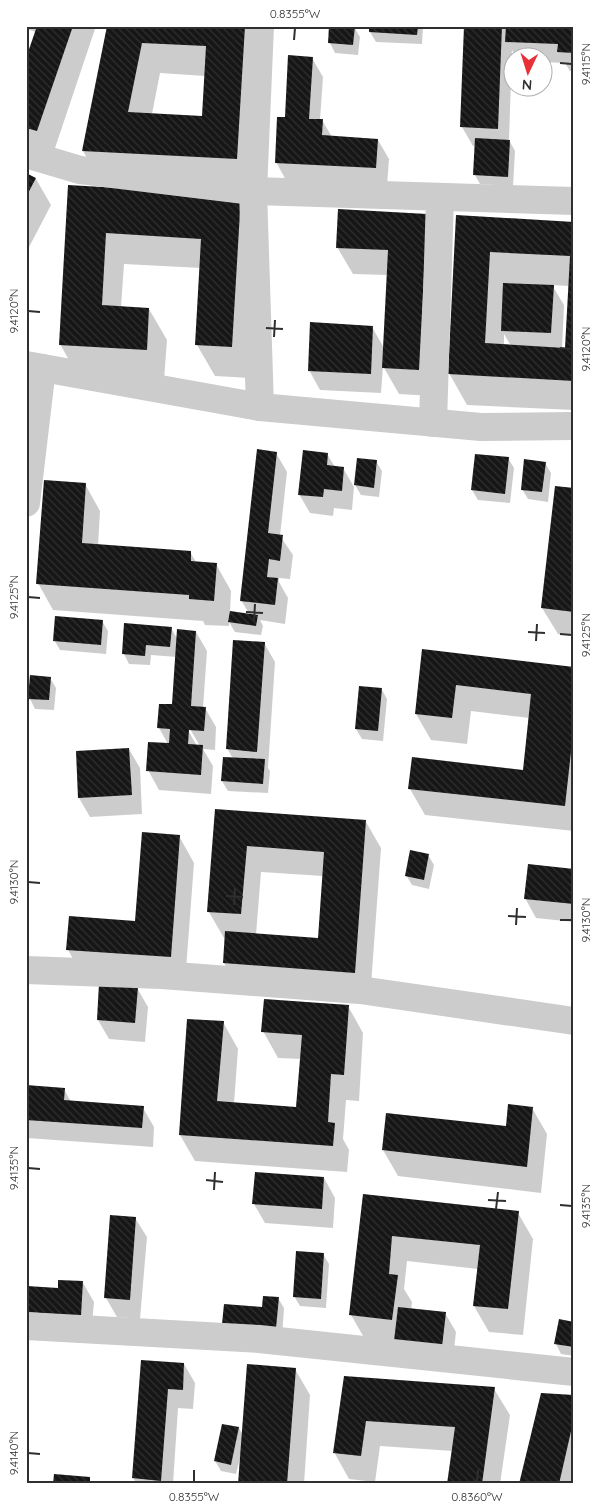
<svg xmlns="http://www.w3.org/2000/svg" width="600" height="1510" viewBox="0 0 600 1510" font-family="Quicksand,sans-serif">
  <defs>
    <pattern id="building-back-hatch" width="6" height="6" patternUnits="userSpaceOnUse" patternTransform="scale(1.25)"><rect width="6" height="6" fill="#161616"/><path d="M-1 5l2 2M0 0l6 6M5-1l2 2" fill="none" stroke="#303030"/></pattern>
  </defs>
  <rect width="100%" height="100%" fill="#fff"/>
  <g fill="#0003" fill-rule="evenodd">
    <polygon points="26,26 96,26 52,157 26,148 26,62 36,32 26,29"/>
    <path d="M108,26H256L255,190L101,182L83,151ZM160,73L205,76L203,117L152,114Z"/>
    <polygon points="370,26 423,26 422,44 376,42 370,32"/>
    <polygon points="465,26 574,26 574,71 570,71 565,63 542,62 542,58 516,58 512,50 509,140 515,151 513,186 480,184 475,175 476,146 473,146 462,127"/>
    <polygon points="354,27 360,37 358,55 335,53 330,43"/>
    <polygon points="312,58 323,77 320,120 322,120 332,137 378,140 389,159 387,186 287,182 276,162 286,118"/>
    <polygon points="26,174 36,179 51,205 27,251 29,254 26,263"/>
    <polygon points="69,187 240,196 250,378 215,376 197,345 201,268 124,264 121,307 149,309 167,340 164,380 78,376 60,344"/>
    <path d="M458,217L574,223V410L467,405L449,373ZM552,285L569,286L566,349H562L564,305ZM504,334L511,346L504,345Z"/>
    <polygon points="441,241 433,396 399,394 383,366 381,393 320,390 309,370 372,327 384,348 388,275 353,274 337,247"/>
    <polygon points="276,453 287,472 280,536 293,555 290,579 279,578 279,582 288,598 285,624 260,620 263,626 261,635 235,632 229,622 229,626 205,625 203,621 53,610 38,583 85,484 100,511 98,546 190,552 196,562 216,564 231,591 230,612 250,615 241,600"/>
    <polygon points="327,454 335,467 343,468 354,487 352,510 334,508 333,516 310,513 299,494"/>
    <polygon points="508,458 514,468 510,503 478,500 472,490"/>
    <polygon points="376,461 382,471 379,497 361,495 355,485"/>
    <polygon points="545,463 551,473 548,502 528,499 522,489"/>
    <polygon points="574,490 574,636 558,634 542,608"/>
    <polygon points="102,621 108,631 106,654 60,650 54,640"/>
    <path d="M171,628L178,640L196,632L207,651L203,708H205L216,727L215,750L203,749L213,766L211,794L159,790L148,770L168,744L159,728L173,706L177,657L151,655L150,665L129,664L124,654ZM187,724L200,746H197L185,725Z"/>
    <polygon points="264,643 275,662 268,768 270,771 268,793 228,791 222,781 233,759 227,748"/>
    <polygon points="423,651 574,668 574,831 425,815 410,789 524,771 530,718 471,711 467,744 431,740 416,714"/>
    <polygon points="50,678 56,688 54,710 35,709 30,699"/>
    <polygon points="382,690 387,699 383,741 362,739 356,729"/>
    <polygon points="129,749 140,768 142,814 90,817 79,798"/>
    <path d="M216,810L366,822L381,848L370,999L240,989L224,963L226,938H224L209,912ZM261,872L323,876L319,939L256,935Z"/>
    <polygon points="179,836 194,863 185,983 83,976 68,950 136,923"/>
    <polygon points="428,855 434,865 429,889 412,885 406,875"/>
    <polygon points="574,871 574,922 536,918 525,898"/>
    <polygon points="137,988 148,1007 145,1042 109,1039 98,1020"/>
    <polygon points="348,1006 363,1033 359,1101 346,1100 343,1139 349,1150 347,1172 195,1161 180,1135 223,1022 238,1049 234,1104 298,1109 301,1059 278,1058 263,1031"/>
    <polygon points="26,1086 64,1089 71,1102 143,1108 154,1127 153,1147 27,1138"/>
    <polygon points="532,1108 547,1134 541,1193 398,1176 383,1150 507,1127"/>
    <polygon points="324,1178 335,1198 333,1228 265,1223 254,1204"/>
    <polygon points="364,1195 518,1213 533,1239 523,1335 489,1332 474,1306 478,1269 407,1261 404,1289 412,1302 411,1310 445,1313 456,1332 452,1366 366,1341 351,1315"/>
    <polygon points="135,1218 147,1237 140,1319 117,1317 106,1298"/>
    <polygon points="323,1254 329,1264 326,1308 300,1306 294,1296"/>
    <polygon points="83,1283 94,1302 91,1335 38,1331 26,1312 59,1289"/>
    <polygon points="278,1298 284,1308 282,1337 263,1308"/>
    <polygon points="574,1323 574,1356 561,1354 556,1344"/>
    <polygon points="142,1361 184,1364 195,1383 193,1409 178,1408 173,1484 137,1484 133,1478"/>
    <polygon points="295,1369 310,1395 304,1484 240,1484 240,1458 236,1474 221,1471 215,1461 239,1428 243,1436"/>
    <polygon points="345,1378 494,1389 510,1415 500,1484 448,1484 453,1451 380,1446 375,1482 349,1479 334,1452"/>
    <polygon points="574,1397 574,1484 521,1484"/>
  </g>
  <g fill="url(#building-back-hatch)" fill-rule="evenodd">
    <polygon points="37,26 73,26 37,131 26,128 26,58"/>
    <path d="M107,26H245L237,159L82,151ZM142,43L206,46L202,116L128,112Z"/>
    <polygon points="329,26 355,26 353,45 328,43"/>
    <polygon points="369,26 418,26 417,35 369,32"/>
    <polygon points="464,26 502,26 498,129 460,127"/>
    <polygon points="506,26 574,26 574,53 557,52 558,44 505,42"/>
    <polygon points="288,55 313,57 309,119 323,119 322,135 378,139 376,168 275,163 277,117 285,117"/>
    <polygon points="475,138 510,140 508,177 473,175"/>
    <polygon points="26,173 36,178 26,197"/>
    <polygon points="68,185 241,195 232,347 195,345 201,239 106,233 102,305 149,308 147,350 59,345"/>
    <polygon points="338,209 427,214 419,370 382,368 388,250 336,248"/>
    <path d="M456,215L574,222V381L448,374ZM490,252L570,256L565,348L485,343Z"/>
    <polygon points="503,283 554,285 551,333 501,331"/>
    <polygon points="310,322 373,326 371,374 308,371"/>
    <polygon points="257,449 277,452 268,533 283,535 280,561 269,559 267,577 278,578 275,605 240,601"/>
    <polygon points="303,450 328,453 327,465 344,467 342,491 324,489 323,497 298,495"/>
    <polygon points="475,454 509,457 505,494 471,490"/>
    <polygon points="357,458 377,460 374,488 354,485"/>
    <polygon points="524,459 546,462 542,492 521,490"/>
    <polygon points="44,480 86,483 82,543 191,551 191,561 217,563 214,601 189,599 189,595 36,584"/>
    <polygon points="555,486 574,488 574,612 541,608"/>
    <polygon points="230,611 258,615 256,626 228,622"/>
    <polygon points="55,616 103,620 101,645 53,641"/>
    <polygon points="124,623 172,627 170,647 146,645 145,656 122,654"/>
    <polygon points="177,629 196,631 191,706 206,707 204,731 189,730 188,744 203,745 201,775 146,771 148,742 169,743 170,729 157,728 159,704 172,704"/>
    <polygon points="233,640 265,642 257,752 226,749"/>
    <polygon points="422,649 574,667 574,725 565,806 408,789 412,757 523,770 531,694 456,685 452,718 415,714"/>
    <polygon points="30,675 51,677 49,700 28,699"/>
    <polygon points="359,686 382,688 378,731 355,729"/>
    <polygon points="129,748 132,795 78,798 76,751"/>
    <polygon points="223,757 265,759 263,784 221,781"/>
    <polygon points="215,809 366,820 355,973 223,963 225,931 318,938 324,852 247,846 241,914 207,912"/>
    <polygon points="142,832 180,835 171,957 66,950 69,916 135,921"/>
    <polygon points="410,850 429,854 424,880 405,876"/>
    <polygon points="528,864 574,869 574,904 524,899"/>
    <polygon points="99,983 138,987 135,1023 97,1020"/>
    <polygon points="264,999 349,1005 344,1075 331,1074 328,1122 335,1123 333,1146 179,1135 187,1019 224,1021 217,1101 296,1107 302,1035 261,1032"/>
    <polygon points="26,1085 65,1088 64,1100 144,1106 142,1128 26,1120"/>
    <polygon points="508,1104 533,1107 527,1167 382,1150 386,1113 506,1126"/>
    <polygon points="255,1172 324,1177 322,1209 252,1204"/>
    <polygon points="363,1194 519,1211 508,1309 473,1306 480,1245 392,1236 389,1274 398,1275 392,1320 349,1315"/>
    <polygon points="110,1215 136,1217 130,1300 104,1298"/>
    <polygon points="296,1251 324,1253 321,1299 293,1297"/>
    <polygon points="58,1280 83,1281 81,1316 26,1312 27,1286 58,1288"/>
    <polygon points="263,1296 279,1297 276,1328 222,1324 224,1304 262,1307"/>
    <polygon points="398,1307 446,1312 442,1347 394,1341"/>
    <polygon points="559,1319 574,1322 574,1347 554,1344"/>
    <polygon points="141,1360 184,1363 183,1390 168,1389 161,1481 132,1478"/>
    <polygon points="247,1364 296,1368 287,1484 238,1484"/>
    <polygon points="344,1376 495,1387 482,1484 447,1484 455,1427 366,1421 361,1456 333,1453"/>
    <polygon points="541,1393 574,1395 574,1427 572,1427 559,1484 519,1484"/>
    <polygon points="222,1424 239,1427 231,1465 214,1461"/>
    <polygon points="54,1474 90,1477 90,1484 53,1484"/>
  </g>
  <g fill="none" stroke-linecap="round" stroke-linejoin="round">
    <g stroke="#ccc" stroke-width="28">
      <polyline points="26,154 80,170 253,191 574,201"/>
      <polyline points="26,365 260,407 481,427 574,426"/>
      <polyline points="260,407 253,191 260,26"/>
      <polyline points="433,423 440,197"/>
      <polyline points="26,503 42,368"/>
      <polyline points="26,970 162,975 360,990 574,1021"/>
      <polyline points="26,1326 259,1339 574,1372"/>
    </g>
  </g>
  <path fill="none" stroke="#2f2f2f" stroke-width="2" d="M294,40L295,28M560,63L572,64M28,311L40,312M266,328L283,329M274,337L275,320M560,348L572,349M28,597L40,598M246,612L263,613M254,621L255,604M528,632L545,633M560,634L572,635M536,641L537,624M28,882L40,883M226,896L243,897M234,905L235,888M508,916L526,917M560,920H572M516,925L517,908M28,1168L40,1169M206,1180L223,1182M214,1190L215,1172M488,1200L506,1201M560,1205L572,1206M496,1209L498,1192M28,1453L40,1454M194,1482V1470M477,1482L478,1470"/>
  <rect width="600" height="1510" fill="none" stroke="#ffffff" stroke-width="55"/>
  <g transform="translate(528 72) rotate(184)"><circle r="24" fill="#ffffff" stroke="#acacac"/>
  <path d="M0-4L9 19L0 12L-9 19Z" fill="#e83038"/>
  <text y="-8" font-size="14" font-weight="bold" text-anchor="middle" fill="#2f2f2f">N</text>
  </g>
  <rect x="28" y="28" width="544" height="1454" fill="none" stroke="#2f2f2f" stroke-width="2"/>
  <g font-size="12" text-anchor="middle" fill="#2f2f2f">
    <text x="295" y="18">0.8355°W</text>
    <text transform="translate(586 64) rotate(-90)" y="4">9.4115°N</text>
    <text transform="translate(14 311) rotate(-90)" y="4">9.4120°N</text>
    <text transform="translate(586 349) rotate(-90)" y="4">9.4120°N</text>
    <text transform="translate(14 597) rotate(-90)" y="4">9.4125°N</text>
    <text transform="translate(586 635) rotate(-90)" y="4">9.4125°N</text>
    <text transform="translate(14 882) rotate(-90)" y="4">9.4130°N</text>
    <text transform="translate(586 920) rotate(-90)" y="4">9.4130°N</text>
    <text transform="translate(14 1168) rotate(-90)" y="4">9.4135°N</text>
    <text transform="translate(586 1206) rotate(-90)" y="4">9.4135°N</text>
    <text transform="translate(14 1453) rotate(-90)" y="4">9.4140°N</text>
    <text x="194" y="1501">0.8355°W</text>
    <text x="477" y="1501">0.8360°W</text>
  </g>
</svg>
